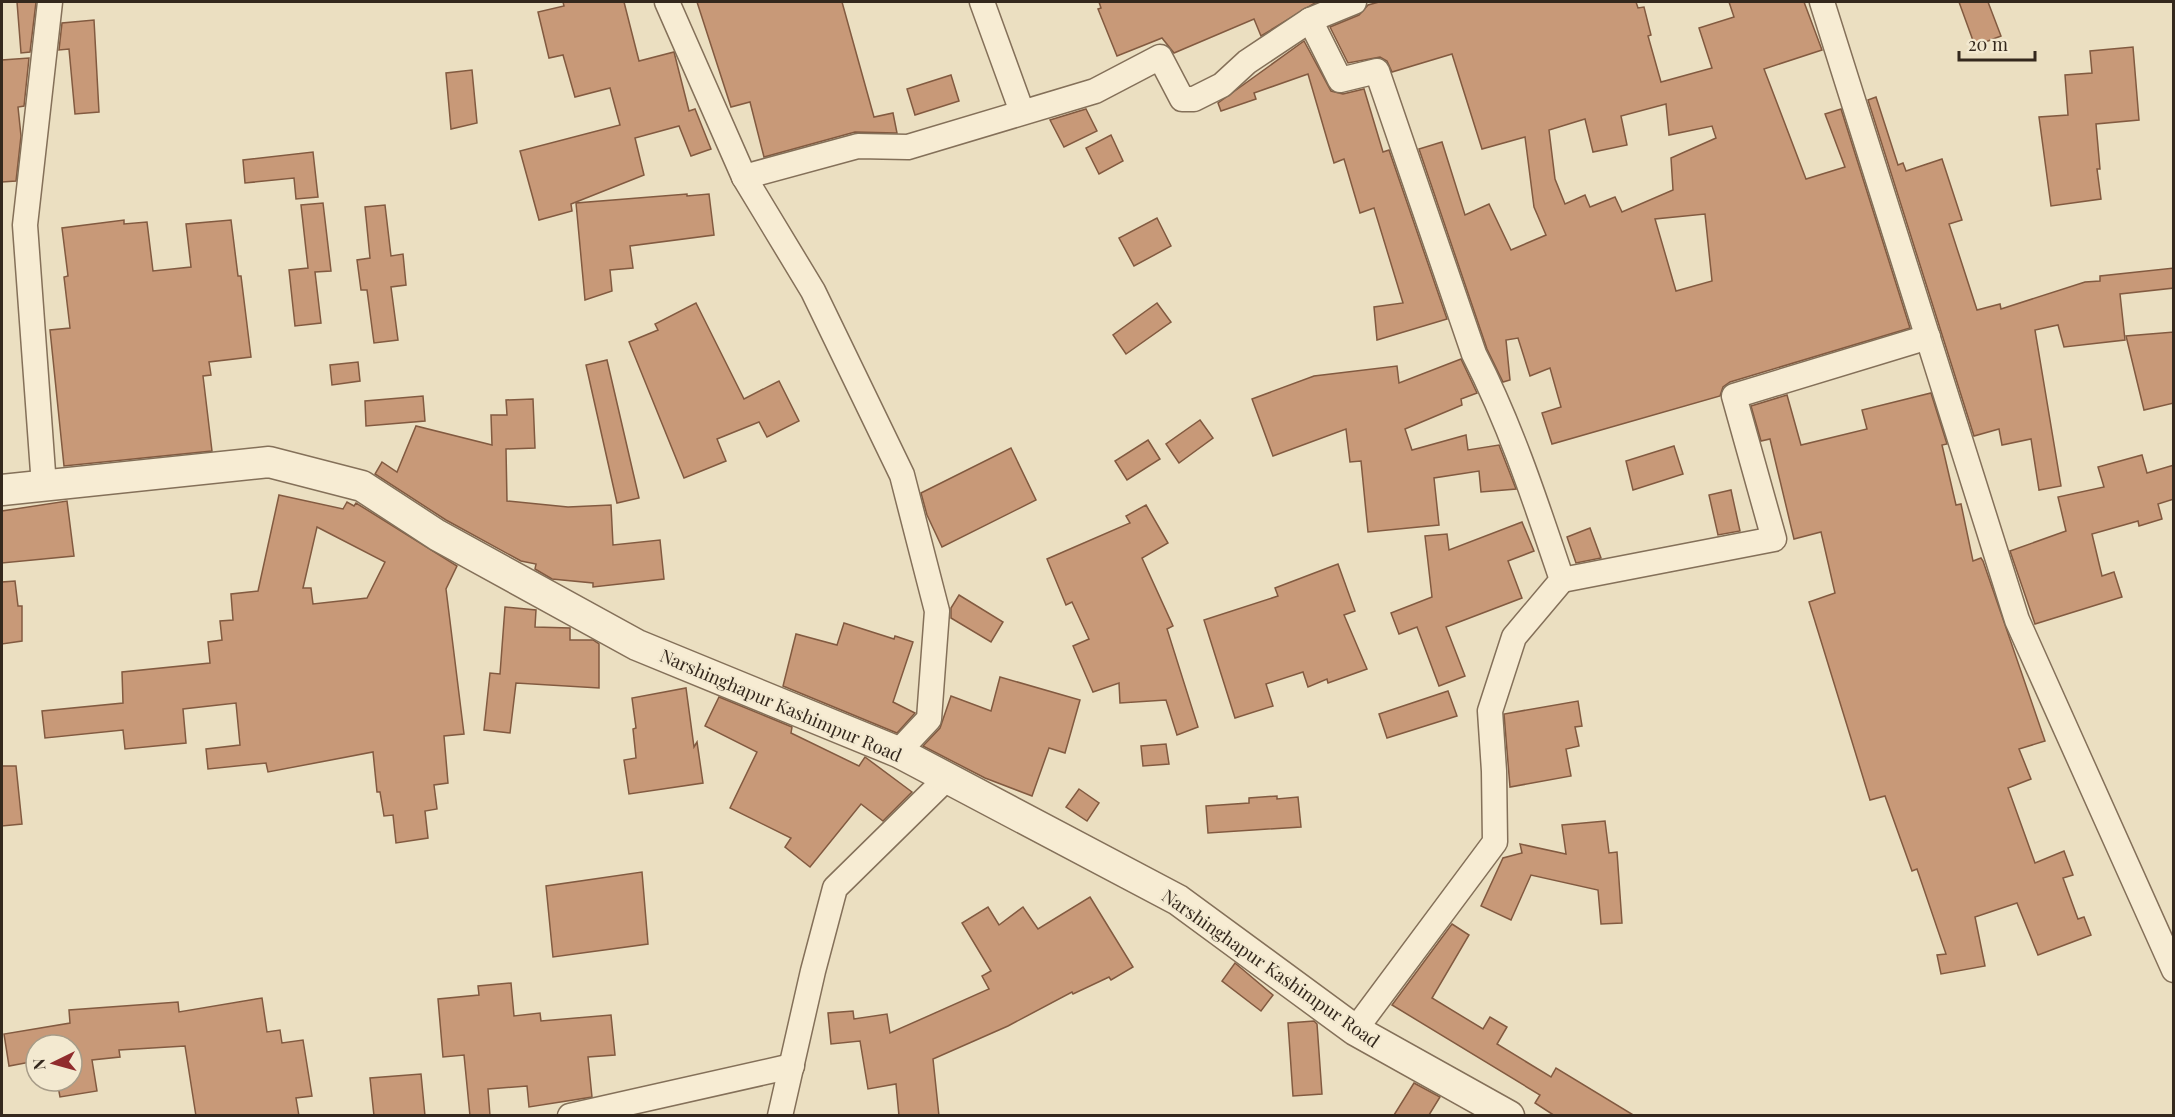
<svg xmlns="http://www.w3.org/2000/svg" width="2175" height="1117" viewBox="0 0 2175 1117" font-family="'Playfair Display',serif">
  <rect width="100%" height="100%" fill="#ebdfc1"/>
  <g fill="#c89978" stroke="#825a40" stroke-width="1.5" fill-rule="evenodd">
    <polygon points="17,2 36,2 30,52 21,53"/>
    <polygon points="563,2 624,2 639,61 674,52 689,111 695,109 711,149 691,156 679,126 635,138 644,175 571,204 572,211 539,220 520,151 620,125 610,88 575,97 563,55 549,58 538,12 564,6"/>
    <polygon points="697,2 842,2 874,117 893,113 897,133 855,132 764,157 750,102 731,107"/>
    <polygon points="1099,2 1314,2 1315,3 1261,36 1254,19 1174,53 1162,38 1117,56 1098,9 1101,8"/>
    <path d="M1379,2H1636L1638,8L1644,7L1651,35L1648,36L1661,82L1712,68L1699,28L1734,17L1729,2H1804L1822,50L1764,69L1806,179L1845,167L1825,114L1841,109L1910,328L1730,382L1723,387L1720,396L1552,444L1542,413L1561,407L1550,368L1530,376L1518,338L1506,340L1510,380L1503,382L1487,349L1419,149L1442,142L1465,215L1489,204L1511,250L1546,235L1534,207L1525,137L1482,149L1452,54L1392,72L1387,61L1380,57L1348,63L1330,27L1359,15L1368,5ZM1666,104L1669,135L1712,126L1716,138L1671,158L1673,190L1622,212L1615,197L1590,207L1585,195L1565,204L1555,179L1549,130L1585,119L1593,152L1627,145L1621,116ZM1705,214L1712,281L1676,291L1655,219Z"/>
    <polygon points="1959,2 1988,2 2001,36 1975,46"/>
    <polygon points="94,20 99,112 75,114 69,49 59,50 62,23"/>
    <polygon points="1304,41 1331,91 1343,94 1364,89 1383,152 1389,150 1447,319 1377,340 1374,307 1403,303 1374,208 1360,213 1344,159 1334,163 1308,74 1254,93 1256,99 1221,111 1218,103"/>
    <polygon points="2133,47 2139,120 2096,124 2100,169 2097,169 2101,199 2051,206 2039,117 2068,115 2065,75 2092,73 2090,51"/>
    <polygon points="29,58 24,106 18,107 21,136 16,181 2,182 2,60"/>
    <polygon points="472,70 477,123 451,129 446,73"/>
    <polygon points="951,75 959,101 915,115 907,89"/>
    <polygon points="1876,97 1898,165 1903,163 1906,171 1942,159 1962,220 1949,224 1977,310 2000,304 2001,309 2085,282 2100,281 2100,276 2174,268 2174,288 2120,294 2125,340 2064,347 2058,325 2035,330 2061,486 2039,490 2031,439 2002,445 1999,429 1974,436 1868,100"/>
    <polygon points="1086,109 1097,131 1064,147 1050,120"/>
    <polygon points="1111,135 1123,161 1099,174 1086,148"/>
    <polygon points="313,152 318,197 296,199 294,178 245,183 243,160"/>
    <polygon points="687,194 687,196 709,194 714,235 630,246 633,268 610,270 612,291 585,300 576,203"/>
    <polygon points="323,203 331,271 315,272 321,323 295,326 289,270 308,268 301,205"/>
    <polygon points="385,205 391,256 403,254 406,285 391,287 398,340 374,343 367,290 361,290 357,260 370,258 365,207"/>
    <polygon points="1157,218 1171,246 1134,266 1119,238"/>
    <polygon points="124,220 124,224 147,222 153,271 191,267 186,224 231,220 238,276 241,276 251,357 209,362 211,375 203,376 212,451 64,466 50,330 70,328 64,277 68,276 62,228"/>
    <polygon points="696,303 744,399 779,381 799,421 767,437 759,422 717,439 726,461 684,478 629,342 658,330 655,324"/>
    <polygon points="1157,303 1171,322 1126,354 1113,335"/>
    <polygon points="2174,332 2174,403 2144,410 2126,336"/>
    <polygon points="1461,359 1477,393 1461,399 1462,405 1405,429 1412,450 1466,435 1468,450 1499,445 1516,489 1481,492 1479,471 1434,478 1439,525 1368,532 1361,461 1350,462 1346,429 1273,456 1252,399 1314,376 1397,366 1399,383"/>
    <polygon points="607,360 639,498 617,503 586,365"/>
    <polygon points="358,362 360,381 332,385 330,365"/>
    <polygon points="1931,393 1947,444 1942,445 1956,505 1961,504 1973,561 1981,558 1983,561 2045,741 2019,749 2031,779 2008,788 2035,863 2064,851 2073,875 2063,878 2078,919 2084,917 2091,935 2038,955 2017,903 1975,917 1985,966 1941,974 1937,955 1946,954 1917,869 1912,871 1885,796 1870,800 1809,602 1835,593 1821,532 1794,539 1770,439 1761,441 1751,406 1787,395 1801,445 1867,429 1862,410"/>
    <polygon points="423,396 425,421 366,426 365,401"/>
    <polygon points="533,399 535,448 506,449 507,501 568,507 611,505 613,545 660,540 664,579 593,587 593,583 552,579 535,569 536,564 521,561 446,520 375,474 382,462 397,472 416,426 492,445 491,415 507,415 506,400"/>
    <polygon points="1200,420 1213,438 1179,463 1166,444"/>
    <polygon points="1148,440 1160,459 1127,480 1115,461"/>
    <polygon points="1674,446 1683,474 1633,490 1626,461"/>
    <polygon points="1011,448 1036,500 942,547 927,515 921,493"/>
    <polygon points="2142,455 2147,473 2174,465 2174,499 2158,504 2162,519 2139,526 2138,521 2092,534 2102,576 2114,572 2122,597 2035,624 2010,551 2066,531 2058,497 2104,487 2098,467"/>
    <polygon points="1731,490 1740,531 1718,535 1709,495"/>
    <path d="M279,495L343,509L347,502L354,506L356,503L457,566L446,589L464,734L444,736L448,783L434,785L437,809L425,811L428,838L396,843L393,815L384,816L380,792H377L373,752L268,772L266,763L208,769L206,749L240,745L236,703L183,709L186,743L125,749L123,730L45,738L42,711L123,703L122,672L210,663L208,642L222,640L220,621L233,620L231,594L258,591ZM317,527L385,562L367,598L313,604L311,588H303Z"/>
    <polygon points="67,501 74,556 2,563 2,511"/>
    <polygon points="1146,505 1168,543 1142,558 1173,626 1167,629 1198,727 1177,735 1166,700 1120,703 1119,683 1093,692 1073,646 1089,639 1072,602 1066,605 1047,559 1130,523 1126,516"/>
    <polygon points="1522,522 1534,551 1508,561 1522,598 1446,627 1465,676 1439,686 1417,627 1399,634 1391,613 1432,597 1425,536 1447,534 1449,550"/>
    <polygon points="1590,528 1601,558 1576,563 1567,537"/>
    <polygon points="1338,564 1355,611 1344,615 1367,669 1328,683 1327,679 1308,687 1303,672 1266,684 1273,706 1235,718 1204,620 1278,596 1275,588"/>
    <polygon points="15,581 18,606 22,606 22,641 2,644 2,582"/>
    <polygon points="959,595 1003,622 991,642 951,618 951,608"/>
    <polygon points="505,607 536,610 535,627 570,628 570,640 593,640 599,644 599,688 516,683 510,733 484,730 490,673 500,674"/>
    <polygon points="844,623 894,639 895,636 913,642 893,702 915,713 897,733 783,686 796,634 837,645"/>
    <polygon points="1000,677 1080,700 1065,753 1049,748 1032,796 985,778 923,746 940,728 951,696 991,711"/>
    <polygon points="686,688 694,747 697,742 703,783 629,794 624,760 636,758 633,729 636,728 632,698"/>
    <polygon points="1448,691 1457,716 1387,738 1379,714"/>
    <polygon points="719,697 792,727 791,733 859,766 865,757 912,792 883,821 861,804 810,867 785,847 791,838 730,808 757,752 705,726"/>
    <polygon points="1578,701 1582,726 1575,727 1579,746 1566,749 1571,776 1510,787 1504,714"/>
    <polygon points="1166,744 1169,764 1143,766 1141,746"/>
    <polygon points="2,766 16,766 22,824 2,826"/>
    <polygon points="1079,789 1099,803 1087,821 1066,807"/>
    <polygon points="1277,796 1277,799 1298,797 1301,827 1208,833 1206,806 1249,803 1249,798"/>
    <polygon points="1605,821 1609,853 1617,852 1622,923 1601,924 1598,890 1531,875 1511,920 1481,906 1503,858 1522,853 1520,844 1566,854 1562,825"/>
    <polygon points="642,872 648,944 553,957 546,886"/>
    <polygon points="1090,897 1133,967 1111,980 1109,977 1073,994 1072,992 1008,1026 933,1059 939,1116 899,1116 896,1084 868,1089 860,1041 831,1044 828,1013 853,1011 854,1019 887,1014 890,1033 989,989 982,976 991,971 962,923 988,907 999,925 1023,907 1038,929"/>
    <polygon points="1452,924 1469,935 1432,998 1483,1029 1490,1017 1507,1027 1497,1044 1551,1077 1556,1068 1635,1116 1555,1116 1535,1103 1540,1095 1392,1005"/>
    <polygon points="1235,963 1273,995 1261,1011 1222,981"/>
    <polygon points="511,983 514,1016 540,1013 541,1021 611,1015 615,1055 588,1057 592,1097 529,1107 527,1086 488,1089 490,1116 470,1116 464,1055 443,1057 438,999 479,995 478,986"/>
    <polygon points="262,998 267,1032 280,1030 282,1043 303,1040 312,1096 296,1098 299,1116 196,1116 185,1046 119,1050 120,1057 92,1060 97,1091 60,1097 57,1081 72,1081 72,1045 36,1045 36,1061 9,1066 4,1034 70,1023 69,1010 178,1002 179,1012"/>
    <polygon points="1314,1021 1317,1024 1322,1094 1293,1096 1288,1023"/>
    <polygon points="421,1074 425,1116 374,1116 370,1078"/>
    <polygon points="1414,1083 1440,1097 1429,1115 1394,1115"/>
  </g>
  <g fill="none" stroke-linecap="round" stroke-linejoin="round">
    <defs>
      <g id="minor">
        <polyline points="667,2 744,177 813,291 902,475 937,611 929,719 898,752"/>
        <polyline points="982,2 1022,112"/>
        <polyline points="1822,2 2017,620 2174,970"/>
        <path d="M1310,20L1340,80L1377,71L1474,354C1511,426 1536,503 1562,580L1514,637L1490,711L1494,771L1495,842L1355,1030"/>
        <polyline points="744,177 858,146 908,147 1095,91 1160,57 1182,99 1194,99 1222,85 1247,62 1310,20 1354,2"/>
        <polyline points="44,486 25,225 50,2"/>
        <polyline points="1562,580 1774,539 1734,396 1928,337"/>
        <polyline points="570,1116 792,1066"/>
        <polyline points="780,1116 813,971 835,888 947,778"/>
      </g>
      <polyline id="tertiary" points="2,490 269,462 362,486 437,535 637,645 898,752 1178,900 1355,1030 1509,1116"/>
    </defs>
    <use href="#minor" stroke="#847059" stroke-width="27"/>
    <use href="#tertiary" stroke="#847059" stroke-width="33"/>
    <use href="#minor" stroke="#f7ecd3" stroke-width="24"/>
    <use href="#tertiary" stroke="#f7ecd3" stroke-width="30"/>
  </g>
  <g text-anchor="middle" dominant-baseline="central" stroke-width="4.5" stroke-linejoin="round" paint-order="stroke">
    <g font-size="18" fill="#34281d" stroke="#f3e9d0">
      <text transform="translate(781 705) rotate(23)">Narshinghapur Kashimpur Road</text>
      <text transform="translate(1271 968) rotate(35)">Narshinghapur Kashimpur Road</text>
    </g>
  </g>
  <rect width="2175" height="1117" fill="none" stroke="#34281d" stroke-width="6"/>
  <g transform="translate(54 1063) rotate(265)"><circle r="28" fill="#f3e9d0" stroke="#a79c88" stroke-width="1.5"/>
  <path d="M0-4.5L10 22L0 15L-10 22Z" fill="#902c2d"/>
  <text y="-9" font-size="16" font-weight="bold" text-anchor="middle" fill="#34281d">N</text>
  </g>
  <path d="M1959 51v9h76v-9" fill="none" stroke="#34281d" stroke-width="3"/>
  <text x="1968" y="51" font-size="18" fill="#34281d" stroke="#f3e9d0" stroke-width="4.5" paint-order="stroke">20 m</text>
</svg>
